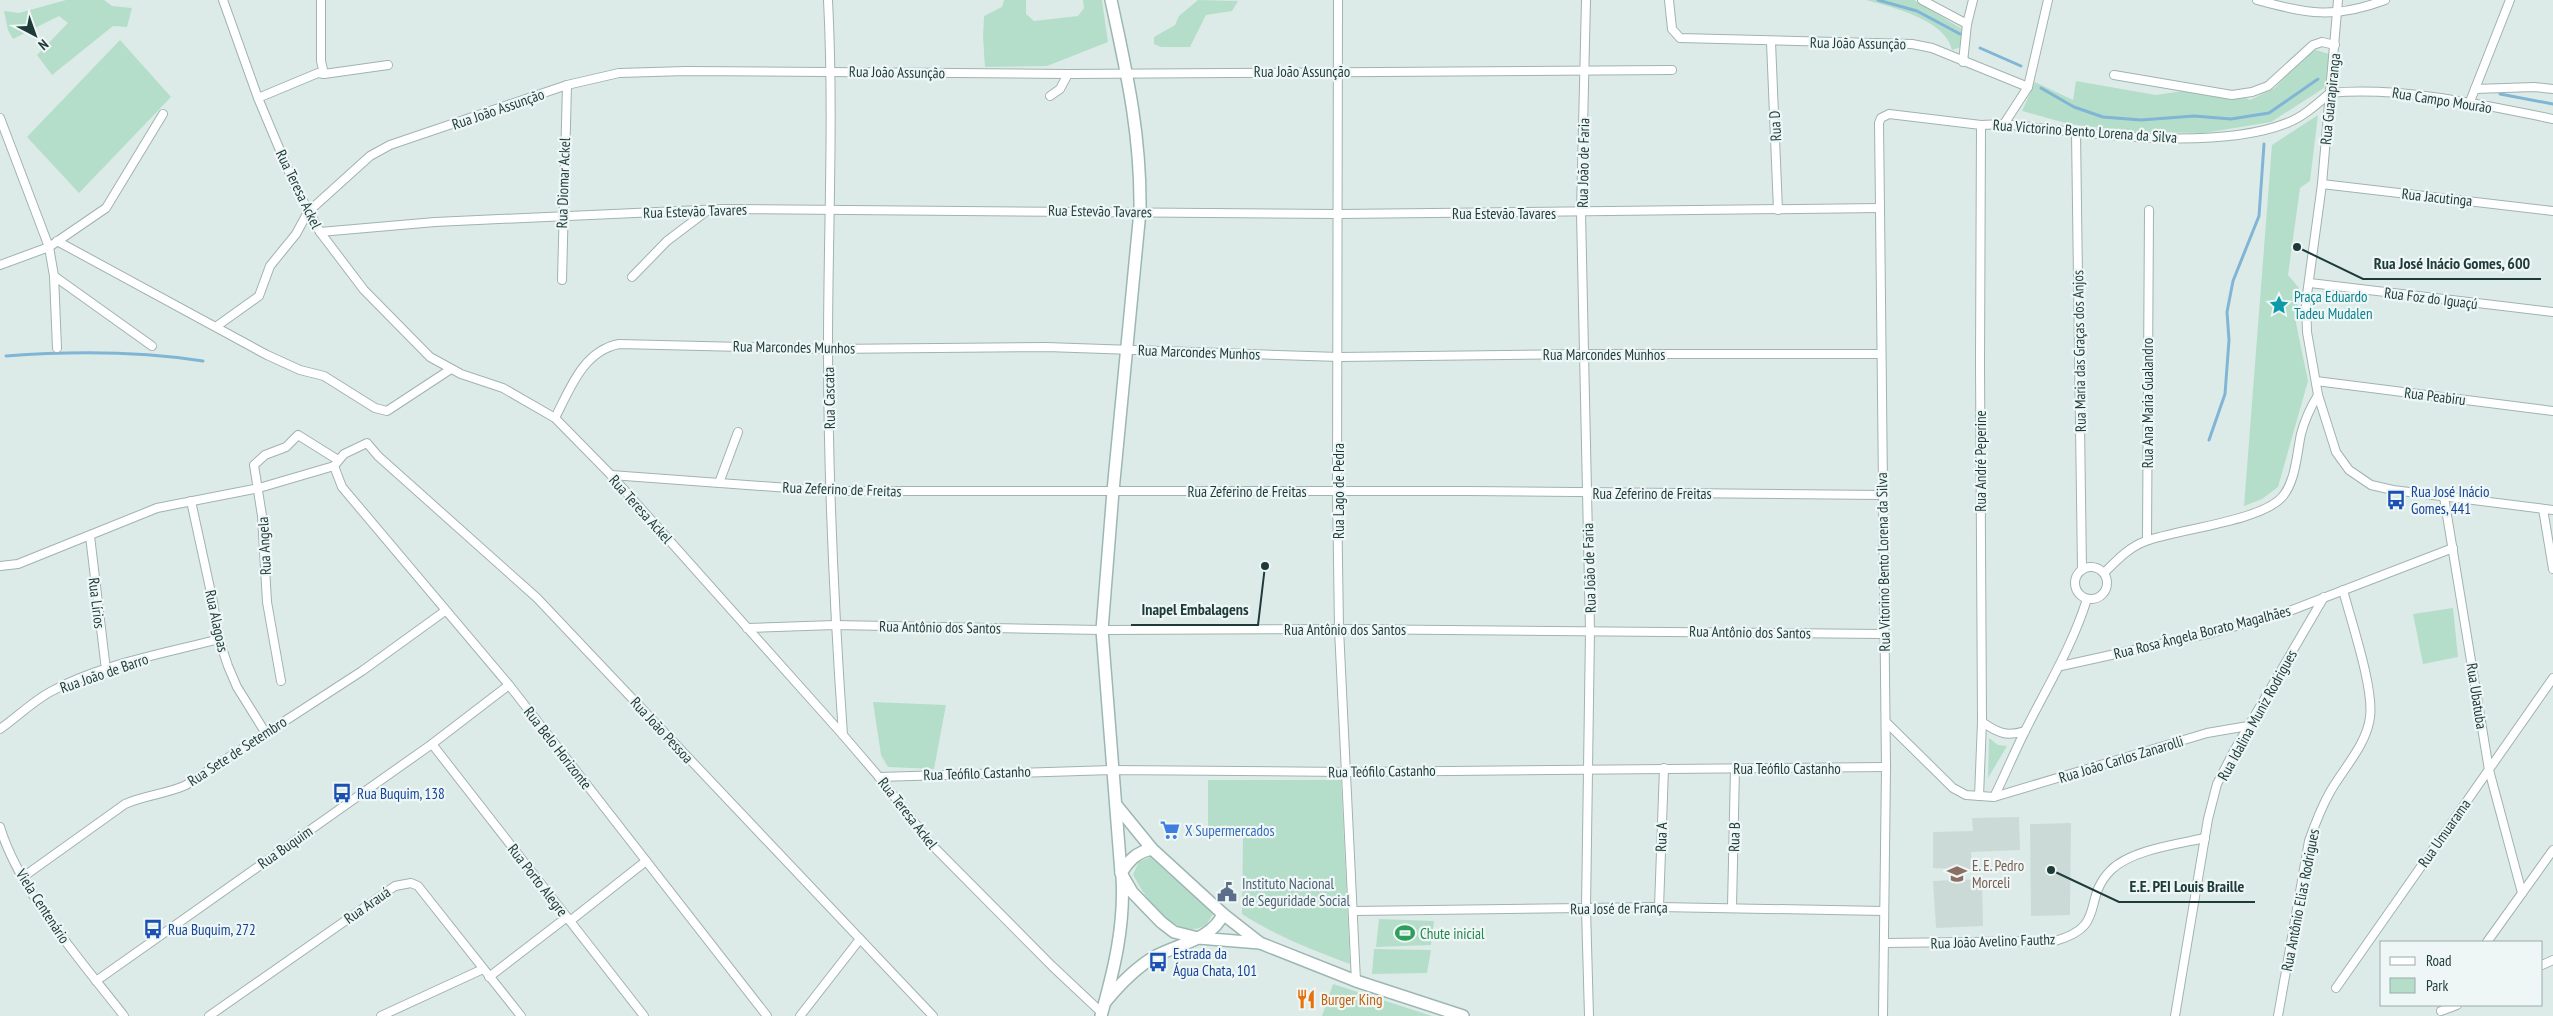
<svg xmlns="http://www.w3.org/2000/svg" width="2553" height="1016" viewBox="0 0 2553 1016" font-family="'PT Sans Narrow',sans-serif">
  <rect width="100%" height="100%" fill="#ddebe8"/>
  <g fill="#ccdad7">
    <polygon points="2019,817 2020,850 1971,852 1972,869 1960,870 1960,880 1982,879 1983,926 1936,928 1933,881 1954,880 1955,869 1933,868 1933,832 1973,831 1972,818"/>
    <polygon points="2071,823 2070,915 2031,916 2030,824"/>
  </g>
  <g fill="#b4dec9">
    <polygon points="66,0 104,0 112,6 132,8 127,27 113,26 52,75 37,55 68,23 59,16 13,39 8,30 4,11 19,13"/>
    <polygon points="1004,0 1026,0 1026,14 1034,21 1078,16 1084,8 1083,0 1102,0 1108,42 1047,66 985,67 983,37 984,16 1002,7"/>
    <polygon points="1198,0 1238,1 1232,11 1206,15 1190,47 1161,47 1154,44 1154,37 1175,25 1179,16"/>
    <path d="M1866,0H1914L1962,29L1963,34L1961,47L1952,50C1946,20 1892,7 1866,0Z"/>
    <polygon points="120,40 171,97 79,193 27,137"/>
    <polygon points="2316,50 2329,54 2328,72 2324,88 2271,122 2204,133 2135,132 2069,124 2022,111 2035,82 2073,100 2076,81 2156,95 2183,91 2229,97 2243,97 2250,100 2275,88 2305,54"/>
    <polygon points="2318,115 2310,181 2300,188 2288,275 2299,288 2296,323 2308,381 2278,487 2262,499 2244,506 2272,145"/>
    <polygon points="2453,608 2458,657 2423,664 2413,614"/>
    <polygon points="873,702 946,705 934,769 888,767 881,755"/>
    <polygon points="1989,738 1998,745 2007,746 1988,778"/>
    <path d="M1208,780H1341L1350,964C1312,950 1276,936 1242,914L1243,837L1208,833Z"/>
    <path d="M1150,857L1213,914L1206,925C1202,927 1196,930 1191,929C1166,927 1142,894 1133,874L1139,862Z"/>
    <polygon points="1379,919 1434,921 1431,945 1376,947"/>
    <polygon points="1374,949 1431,950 1427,973 1372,974"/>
    <polygon points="1333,984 1432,1016 1322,1016"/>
  </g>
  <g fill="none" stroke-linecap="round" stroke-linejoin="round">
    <g stroke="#80b5d5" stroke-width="3">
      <polyline points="1878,0 1917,11 1960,34"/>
      <polyline points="1980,48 2021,66"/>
      <polyline points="2041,88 2074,107 2103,117 2141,120 2194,116 2231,119 2269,113 2318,79"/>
      <polyline points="2500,94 2553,104"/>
      <path d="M6,356C72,351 138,351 203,361"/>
      <polyline points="2209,440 2225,394 2229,340 2227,312 2233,281 2259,216 2264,144"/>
    </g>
    <defs>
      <g id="street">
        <polyline points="223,0 258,98 295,186 320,232 364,290 430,357 461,374 503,388 555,418 611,475 843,735 879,777 932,845 1052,966 1102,1013"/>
        <path d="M828,0C834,115 828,231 828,347C828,477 834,606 843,735"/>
        <polyline points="1338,0 1337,491 1339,629 1356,981"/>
        <polyline points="1586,0 1581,212 1590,631 1586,909 1589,1016"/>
        <polyline points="1669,0 1672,29 1680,38 1912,44 1932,48 2028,87"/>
        <polyline points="1922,0 1967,24"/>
        <path d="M2257,0C2307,14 2335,19 2385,0"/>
        <polyline points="2338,0 2322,184 2306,302 2307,332 2318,395 2336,452 2349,470 2371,485 2393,490 2553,510"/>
        <polyline points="1771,42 1778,210"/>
        <polyline points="1963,62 1967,24 1973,0"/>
        <polyline points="324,74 388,65"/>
        <polyline points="2114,75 2232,95 2252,92 2268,86 2313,45 2322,42 2335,45"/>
        <polyline points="2475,89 2534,87 2553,89"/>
        <path d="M2330,93C2400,86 2484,105 2553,119"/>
        <polyline points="1050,96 1060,89 1068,74"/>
        <polyline points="258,98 318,73 324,74 321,61 321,0"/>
        <polyline points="2469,104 2510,0"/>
        <polyline points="0,118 49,247 54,276 57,348"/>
        <polyline points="2004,124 2028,87 2048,0"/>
        <polyline points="2076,132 2082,570"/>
        <polyline points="2322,184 2553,211"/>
        <polyline points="320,232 435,222 723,209 1339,214 1880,208"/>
        <polyline points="57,241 267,355 300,370 324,376 375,408 387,411 451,369"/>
        <polyline points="0,265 49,247 106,208 163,114"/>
        <polyline points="54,276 152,346"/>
        <polyline points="632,277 667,241 708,210"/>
        <polyline points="562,280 567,85"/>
        <polyline points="2310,283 2553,312"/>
        <polyline points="217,326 259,296 270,266 296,234 308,212 370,156 390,145 567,85 619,73 686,71 1068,74 1672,70"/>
        <polyline points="2316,381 2553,411"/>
        <path d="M555,418C570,389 583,351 619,344L828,349L1046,347L1339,357L1585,354H1881"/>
        <polyline points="611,475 830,491 1467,491 1883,495"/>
        <polyline points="719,483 738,432"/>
        <polyline points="2444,497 2489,770 2522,893"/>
        <polyline points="191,501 213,602 219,639 228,666 237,687 265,732"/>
        <polyline points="2543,509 2553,569"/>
        <polyline points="90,536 106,670"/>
        <polyline points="2147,540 2149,210"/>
        <polyline points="0,566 18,564 157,508 259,488 334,466"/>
        <circle cx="2091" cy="583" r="16"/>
        <path d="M2104,573C2117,560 2129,547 2146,541C2178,529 2263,521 2283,496C2296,480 2297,452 2301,434C2305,419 2310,408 2318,395"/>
        <polyline points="747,628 835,625 1102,630 1339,629 1884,634"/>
        <polyline points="2061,666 2211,633 2287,612 2453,548"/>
        <polyline points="281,681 267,602 262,516 254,465 265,455 286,447 298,435 338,460"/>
        <polyline points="1886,722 1953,788 1966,795 1994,797 2207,733 2248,726"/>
        <path d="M1982,722C1998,733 2007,737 2025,731"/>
        <path d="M0,729C17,717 32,702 50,692C101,664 163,654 219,639"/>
        <polyline points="432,744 644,1016"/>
        <polyline points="879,777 1112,770 1347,772 1886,767"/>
        <polyline points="1979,796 1982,722 1980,364 1981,125"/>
        <path d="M1994,797C2005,775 2014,753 2025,731C2047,687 2072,647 2087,599"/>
        <path d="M0,827C19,891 83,963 124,1016"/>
        <path d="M23,877L125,804C145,795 167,794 186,785L362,671L445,611"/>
        <polyline points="1659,907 1664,768"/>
        <polyline points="1732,907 1735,768"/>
        <polyline points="1354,911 1659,907 1884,911"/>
        <polyline points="570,921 646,861"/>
        <polyline points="2487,942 2553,850"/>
        <path d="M1884,943L2055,941C2108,926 2081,900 2111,870C2131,850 2178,844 2205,838"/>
        <polyline points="2542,965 2553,960"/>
        <polyline points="489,977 567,917"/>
        <polyline points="96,981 432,744 509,685"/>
        <polyline points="2336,988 2553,678"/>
        <polyline points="2441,1011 2457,1005"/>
        <polyline points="209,1016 395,886 411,883 418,886 521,1016"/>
        <polyline points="381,1016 483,969"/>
        <polyline points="767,1016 509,685 342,487 334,466 344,454 367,443 378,456 537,598 933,1016"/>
        <polyline points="800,1016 860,939"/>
        <path d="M1883,1016L1886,767L1880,208L1879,123L1881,118L1889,114L1981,125L2004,124C2082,133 2214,152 2287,123C2303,117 2317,104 2330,93"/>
        <polyline points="2175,1016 2208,819 2217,784 2234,751 2324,597"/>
        <path d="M2278,1016L2309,841C2315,824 2321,808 2330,792C2343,769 2367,744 2370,717C2374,688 2351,621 2343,590"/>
      </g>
      <g id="secondary">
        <path d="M1111,0C1127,74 1141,135 1140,211L1113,491L1102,630L1121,873L1132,892L1161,922L1174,932L1198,938L1260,943"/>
        <polyline points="1117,806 1152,849 1223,914 1260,943 1356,981 1463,1016"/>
        <path d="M1121,873C1129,860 1137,852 1152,849"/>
        <path d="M1106,1001C1120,984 1134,969 1154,957C1177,944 1212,940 1223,914"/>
        <path d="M1101,1016C1114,970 1125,925 1122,877"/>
      </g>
    </defs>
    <use href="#street" stroke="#a0b3b0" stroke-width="10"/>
    <use href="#secondary" stroke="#9cb7b3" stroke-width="14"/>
    <use href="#street" stroke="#fff" stroke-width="8"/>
    <use href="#secondary" stroke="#fff" stroke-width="11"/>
  </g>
  <defs>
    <symbol id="sight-bare" viewBox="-9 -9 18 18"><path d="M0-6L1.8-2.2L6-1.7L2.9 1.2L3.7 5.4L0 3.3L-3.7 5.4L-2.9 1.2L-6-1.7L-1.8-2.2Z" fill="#0f9aa8" stroke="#eef7f5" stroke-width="2.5" paint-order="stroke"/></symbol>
    <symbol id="bus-bare" viewBox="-9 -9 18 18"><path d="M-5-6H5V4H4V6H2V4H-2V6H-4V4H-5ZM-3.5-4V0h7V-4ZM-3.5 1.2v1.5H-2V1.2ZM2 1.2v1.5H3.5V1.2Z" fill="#1a4fb4" stroke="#eef7f5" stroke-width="2.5" paint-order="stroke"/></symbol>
    <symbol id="supermarket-bare" viewBox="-9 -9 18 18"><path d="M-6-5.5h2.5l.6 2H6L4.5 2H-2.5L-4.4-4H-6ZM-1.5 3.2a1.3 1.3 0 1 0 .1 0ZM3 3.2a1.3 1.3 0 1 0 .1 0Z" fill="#3f7fe0" stroke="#eef7f5" stroke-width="2.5" paint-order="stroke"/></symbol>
    <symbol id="school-bare" viewBox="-9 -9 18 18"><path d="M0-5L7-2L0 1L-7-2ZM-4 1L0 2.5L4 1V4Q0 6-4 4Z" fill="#8d6e63" stroke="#eef7f5" stroke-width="2.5" paint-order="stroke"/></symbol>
    <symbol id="civic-bare" viewBox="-9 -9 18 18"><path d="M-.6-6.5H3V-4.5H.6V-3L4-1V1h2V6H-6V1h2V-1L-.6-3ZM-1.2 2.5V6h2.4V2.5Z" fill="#5c6f8a" stroke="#eef7f5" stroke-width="2.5" paint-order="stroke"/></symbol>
    <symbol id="stadium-bare" viewBox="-9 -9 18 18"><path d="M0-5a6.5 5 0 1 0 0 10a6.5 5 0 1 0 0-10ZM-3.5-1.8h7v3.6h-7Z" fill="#2e9e5b" stroke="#eef7f5" stroke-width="2.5" paint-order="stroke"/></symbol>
    <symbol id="restaurant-bare" viewBox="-9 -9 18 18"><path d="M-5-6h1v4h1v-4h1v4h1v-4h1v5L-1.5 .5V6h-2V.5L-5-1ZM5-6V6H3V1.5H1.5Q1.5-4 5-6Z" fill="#e8710a" stroke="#eef7f5" stroke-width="2.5" paint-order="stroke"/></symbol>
  </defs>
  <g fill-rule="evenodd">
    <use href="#sight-bare" x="2265" y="291" width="28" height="28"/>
    <use href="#bus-bare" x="2382" y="486" width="28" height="28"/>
    <use href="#bus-bare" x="328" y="779" width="28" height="28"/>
    <use href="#supermarket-bare" x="1156" y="816" width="28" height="28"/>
    <use href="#school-bare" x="1943" y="860" width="28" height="28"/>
    <use href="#civic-bare" x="1213" y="878" width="28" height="28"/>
    <use href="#bus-bare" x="139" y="915" width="28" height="28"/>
    <use href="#stadium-bare" x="1391" y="919" width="28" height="28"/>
    <use href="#bus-bare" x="1144" y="948" width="28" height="28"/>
    <use href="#restaurant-bare" x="1292" y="985" width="28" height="28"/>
  </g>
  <g text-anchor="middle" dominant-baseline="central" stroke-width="4.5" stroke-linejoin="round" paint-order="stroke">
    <g font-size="15" fill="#1e3b3a" stroke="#eef7f5">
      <text transform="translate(1858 43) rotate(1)">Rua João Assunção</text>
      <text x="1302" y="71">Rua João Assunção</text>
      <text transform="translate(897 72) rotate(1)">Rua João Assunção</text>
      <text transform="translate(2330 99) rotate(-84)">Rua Guarapiranga</text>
      <text transform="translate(2442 100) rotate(9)">Rua Campo Mourão</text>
      <text transform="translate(498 109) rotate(-19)">Rua João Assunção</text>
      <text transform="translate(1775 126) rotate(-93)">Rua D</text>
      <text transform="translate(2085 131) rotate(4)">Rua Victorino Bento Lorena da Silva</text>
      <text transform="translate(1583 163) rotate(-89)">Rua João de Faria</text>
      <text transform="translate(563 183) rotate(-88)">Rua Diomar Ackel</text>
      <text transform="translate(299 189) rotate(64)">Rua Teresa Ackel</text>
      <text transform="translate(2437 197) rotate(6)">Rua Jacutinga</text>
      <text transform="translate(695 211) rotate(-2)">Rua Estevão Tavares</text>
      <text transform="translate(1100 211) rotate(1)">Rua Estevão Tavares</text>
      <text x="1504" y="213">Rua Estevão Tavares</text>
      <text transform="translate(2431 298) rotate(7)">Rua Foz do Iguaçú</text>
      <text transform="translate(794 347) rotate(1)">Rua Marcondes Munhos</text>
      <text transform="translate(2079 351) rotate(-91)">Rua Maria das Graças dos Anjos</text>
      <text transform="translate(1199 352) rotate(2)">Rua Marcondes Munhos</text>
      <text x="1604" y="354">Rua Marcondes Munhos</text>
      <text transform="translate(2435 396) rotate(7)">Rua Peabiru</text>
      <text transform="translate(829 398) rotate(-91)">Rua Cascata</text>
      <text transform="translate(2147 403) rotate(-90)">Rua Ana Maria Gualandro</text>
      <text transform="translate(1980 461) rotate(-90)">Rua André Peperine</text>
      <text transform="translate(842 489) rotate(2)">Rua Zeferino de Freitas</text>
      <text x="1247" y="491">Rua Zeferino de Freitas</text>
      <text transform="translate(1338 491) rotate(-90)">Rua Lago de Pedra</text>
      <text x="1652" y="493">Rua Zeferino de Freitas</text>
      <text transform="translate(641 509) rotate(48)">Rua Teresa Ackel</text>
      <text transform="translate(264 546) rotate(-93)">Rua Angela</text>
      <text transform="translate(1883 562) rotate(-91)">Rua Vitorino Bento Lorena da Silva</text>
      <text transform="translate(1589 568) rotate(-92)">Rua João de Faria</text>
      <text transform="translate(97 603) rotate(83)">Rua Lírios</text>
      <text transform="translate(217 621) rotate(78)">Rua Alagoas</text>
      <text transform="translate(940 627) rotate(1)">Rua Antônio dos Santos</text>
      <text x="1345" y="629">Rua Antônio dos Santos</text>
      <text transform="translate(1750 632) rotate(1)">Rua Antônio dos Santos</text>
      <text transform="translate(2202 632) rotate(-14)">Rua Rosa Ângela Borato Magalhães</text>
      <text transform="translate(104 673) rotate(-19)">Rua João de Barro</text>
      <text transform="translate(2477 696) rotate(81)">Rua Ubatuba</text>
      <text transform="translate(2257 715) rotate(-61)">Rua Idalina Muniz Rodrigues</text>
      <text transform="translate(662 730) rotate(47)">Rua João Pessoa</text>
      <text transform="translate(558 748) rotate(52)">Rua Belo Horizonte</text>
      <text transform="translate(237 751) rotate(-33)">Rua Sete de Setembro</text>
      <text transform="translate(2121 759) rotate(-17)">Rua João Carlos Zanarolli</text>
      <text x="1787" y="768">Rua Teófilo Castanho</text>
      <text transform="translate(1382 771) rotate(-1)">Rua Teófilo Castanho</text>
      <text transform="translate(977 773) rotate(-2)">Rua Teófilo Castanho</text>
      <text transform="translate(908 813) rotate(52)">Rua Teresa Ackel</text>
      <text transform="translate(2444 833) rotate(-55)">Rua Umuarama</text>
      <text transform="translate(1661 837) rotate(-88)">Rua A</text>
      <text transform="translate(1734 837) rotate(-89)">Rua B</text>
      <text transform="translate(285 847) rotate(-35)">Rua Buquim</text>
      <text transform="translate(538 880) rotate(52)">Rua Porto Alegre</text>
      <text transform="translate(2300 900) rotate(-79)">Rua Antônio Elias Rodrigues</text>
      <text transform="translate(367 905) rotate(-35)">Rua Arauá</text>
      <text transform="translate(43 906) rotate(57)">Viela Centenário</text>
      <text transform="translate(1619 908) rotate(-1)">Rua José de França</text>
      <text transform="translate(1993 941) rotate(-2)">Rua João Avelino Fauthz</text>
    </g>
    <g font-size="15" fill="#0d838f" stroke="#eef7f5" text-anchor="start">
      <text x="2294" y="296">Praça Eduardo<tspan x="2294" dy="17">Tadeu Mudalen</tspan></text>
    </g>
    <g font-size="15" fill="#164399" stroke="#eef7f5" text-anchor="start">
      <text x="2411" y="491">Rua José Inácio<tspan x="2411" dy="17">Gomes, 441</tspan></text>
      <text x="357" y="793">Rua Buquim, 138</text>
      <text x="168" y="929">Rua Buquim, 272</text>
      <text x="1173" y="953">Estrada da<tspan x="1173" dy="17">Água Chata, 101</tspan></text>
    </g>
    <g font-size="15" fill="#366cbe" stroke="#eef7f5" text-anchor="start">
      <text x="1185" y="830">X Supermercados</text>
    </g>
    <g font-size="15" fill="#785e54" stroke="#eef7f5" text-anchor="start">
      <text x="1972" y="865">E. E. Pedro<tspan x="1972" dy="17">Morceli</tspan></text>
    </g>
    <g font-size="15" fill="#4e5e75" stroke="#eef7f5" text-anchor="start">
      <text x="1242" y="883">Instituto Nacional<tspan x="1242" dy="17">de Seguridade Social</tspan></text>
    </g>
    <g font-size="15" fill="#27864d" stroke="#eef7f5" text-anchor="start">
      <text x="1420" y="933">Chute inicial</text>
    </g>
    <g font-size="15" fill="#c56008" stroke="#eef7f5" text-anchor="start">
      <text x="1321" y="999">Burger King</text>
    </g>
  </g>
  <path fill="none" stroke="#1e3b3a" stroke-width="2" d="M2297 247L2363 279H2541M1265 566L1258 625H1131M2051 870L2119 902H2255"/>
  <g fill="#1e3b3a" stroke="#eef7f5" stroke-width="2">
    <circle cx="2297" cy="247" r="5"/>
    <circle cx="1265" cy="566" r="5"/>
    <circle cx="2051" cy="870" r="5"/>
  </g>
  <g font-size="16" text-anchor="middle" font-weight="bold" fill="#1e3b3a" stroke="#eef7f5" stroke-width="4.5" stroke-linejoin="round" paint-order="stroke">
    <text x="2452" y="269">Rua José Inácio Gomes, 600</text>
    <text x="1195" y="615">Inapel Embalagens</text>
    <text x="2187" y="892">E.E. PEI Louis Braille</text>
  </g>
  <rect x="2380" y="941" width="162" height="65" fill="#eef7f5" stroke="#9bacaa"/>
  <rect x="2390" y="957" width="25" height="8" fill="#ffffff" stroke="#9bacaa"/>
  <text x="2426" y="966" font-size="15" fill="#1e3b3a">Road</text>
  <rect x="2390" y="978" width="25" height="15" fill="#b4dec9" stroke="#9bacaa"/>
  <text x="2426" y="991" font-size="15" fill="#1e3b3a">Park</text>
  <g transform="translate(35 35) rotate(139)" stroke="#eef7f5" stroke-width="4" paint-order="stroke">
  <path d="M0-4L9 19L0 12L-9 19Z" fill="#1e3b3a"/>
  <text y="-8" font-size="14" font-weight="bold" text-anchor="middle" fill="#1e3b3a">N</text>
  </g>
</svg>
